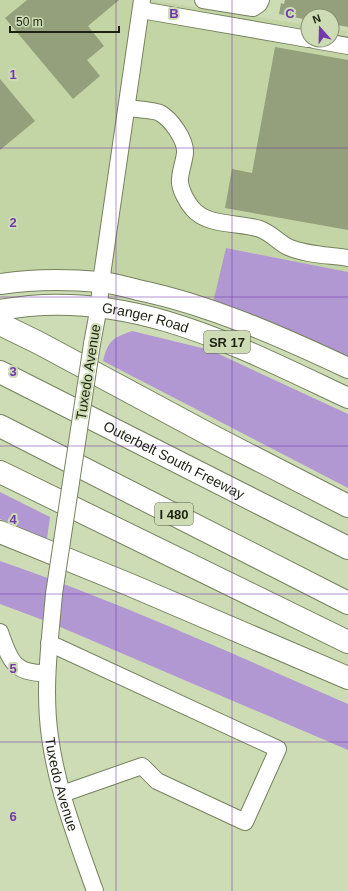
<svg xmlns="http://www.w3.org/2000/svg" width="348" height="891" viewBox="0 0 348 891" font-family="Arial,sans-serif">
  <rect width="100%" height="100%" fill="#cedcb5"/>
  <polygon fill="#c3d4a5" points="0,0 148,0 308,25 308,40 332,40 332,29 348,31 348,272 227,248 211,311 159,294 10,282 0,270"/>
  <g fill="#b198d3">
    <polygon points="226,248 348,272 348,368 211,311"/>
    <path d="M132,331L210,350L348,414V488L103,361C108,340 113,338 132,331Z"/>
    <polygon points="0,492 50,517 47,539 0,519"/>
    <path d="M0,561C119,602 233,654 348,704V750L51,623L0,604Z"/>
  </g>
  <g fill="#93a07b">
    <polygon points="27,0 119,0 88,26 104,46 87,60 100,76 73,99 5,18"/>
    <polygon points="285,0 348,0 348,27 332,24 332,16 308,16 308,20 279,14 281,3 284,4"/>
    <polygon points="275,47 348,60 348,230 225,208 232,169 252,173"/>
    <polygon points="0,79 35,121 0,150"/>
  </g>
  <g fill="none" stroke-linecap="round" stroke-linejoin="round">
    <defs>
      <g id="minor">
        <polyline points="203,0 253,8 259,4 261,0"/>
        <polyline points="141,10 308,39"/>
        <polyline points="314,40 348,46"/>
        <path d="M127,108C134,109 154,110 160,113C171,119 186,140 185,153C184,163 179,174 180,183C181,191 187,202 192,208C207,227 240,222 260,229C271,233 278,242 288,247C306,255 329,255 348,258"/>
        <polyline points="92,344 99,306 101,282 142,0"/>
        <path id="s1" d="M54,594C50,641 43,689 50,737C57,790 77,840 95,891"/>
        <path d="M0,632C10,660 13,674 47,673"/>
        <polyline points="49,643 278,749 245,822 157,781 142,766 62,794"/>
      </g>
      <g id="major">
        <path d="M0,284C33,279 67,279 100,282C113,283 126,287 138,290C210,305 282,337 348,368"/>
        <path id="s2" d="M0,310C127,286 237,346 348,398"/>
      </g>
      <g id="highway">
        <polyline points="0,324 39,343 212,436 348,506"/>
        <path id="s3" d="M0,372L348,548"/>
        <polyline points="0,426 348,603"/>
        <polyline points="0,472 348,642"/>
        <polyline points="0,532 128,584 348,678"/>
      </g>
    </defs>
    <use href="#minor" stroke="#75825e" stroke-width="18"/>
    <use href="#major" stroke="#75825e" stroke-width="22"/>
    <use href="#highway" stroke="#75825e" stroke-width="24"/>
    <use href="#minor" stroke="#fff" stroke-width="16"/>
    <use href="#major" stroke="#fff" stroke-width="20"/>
    <use href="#highway" stroke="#fff" stroke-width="22"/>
    <defs>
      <polyline id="minor-bridge" points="54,594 92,344"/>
    </defs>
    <use href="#minor-bridge" stroke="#75825e" stroke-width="18" stroke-linecap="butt"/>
    <use href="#minor-bridge" stroke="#fff" stroke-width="16"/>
  </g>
  <path fill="none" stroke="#7437ad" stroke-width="1" stroke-opacity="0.55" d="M116,0V891M232,0V891M0,148H348M0,297H348M0,446H348M0,594H348M0,742H348"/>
  <g text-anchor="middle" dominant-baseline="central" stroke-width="4" stroke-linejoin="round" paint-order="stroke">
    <g fill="#cedcb5" stroke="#515943" stroke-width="1">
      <rect x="204" y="331" width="46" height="22" rx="3"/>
      <rect x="155" y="503" width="38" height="22" rx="3"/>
    </g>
    <g font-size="13" font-weight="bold" fill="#1c2112">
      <text x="227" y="342">SR 17</text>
      <text x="174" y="514">I 480</text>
    </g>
    <g font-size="14" fill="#1c2112" stroke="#cedcb5">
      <text stroke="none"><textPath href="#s2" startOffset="147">Granger Road</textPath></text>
      <text transform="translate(88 372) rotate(-81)">Tuxedo Avenue</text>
      <text stroke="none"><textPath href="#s3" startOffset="195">Outerbelt South Freeway</textPath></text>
      <text stroke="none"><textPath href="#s1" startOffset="192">Tuxedo Avenue</textPath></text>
    </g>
  </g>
  <g font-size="13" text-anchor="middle" font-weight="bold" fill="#7437ad" stroke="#cedcb5" stroke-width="4" stroke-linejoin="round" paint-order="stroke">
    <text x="174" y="18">B</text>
    <text x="290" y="18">C</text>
    <text x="13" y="79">1</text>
    <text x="13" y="227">2</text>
    <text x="13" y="376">3</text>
    <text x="13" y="524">4</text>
    <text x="13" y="673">5</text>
    <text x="13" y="821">6</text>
  </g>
  <g transform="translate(320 28) rotate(340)"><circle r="19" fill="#cedcb5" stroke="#879174"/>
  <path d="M0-3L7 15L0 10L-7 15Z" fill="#7437ad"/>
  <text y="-6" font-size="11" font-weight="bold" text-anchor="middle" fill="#1c2112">N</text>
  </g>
  <path d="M10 26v6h109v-6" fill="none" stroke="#1c2112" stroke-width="2"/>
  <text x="16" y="26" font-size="12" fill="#1c2112" stroke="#cedcb5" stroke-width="3" paint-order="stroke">50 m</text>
</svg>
